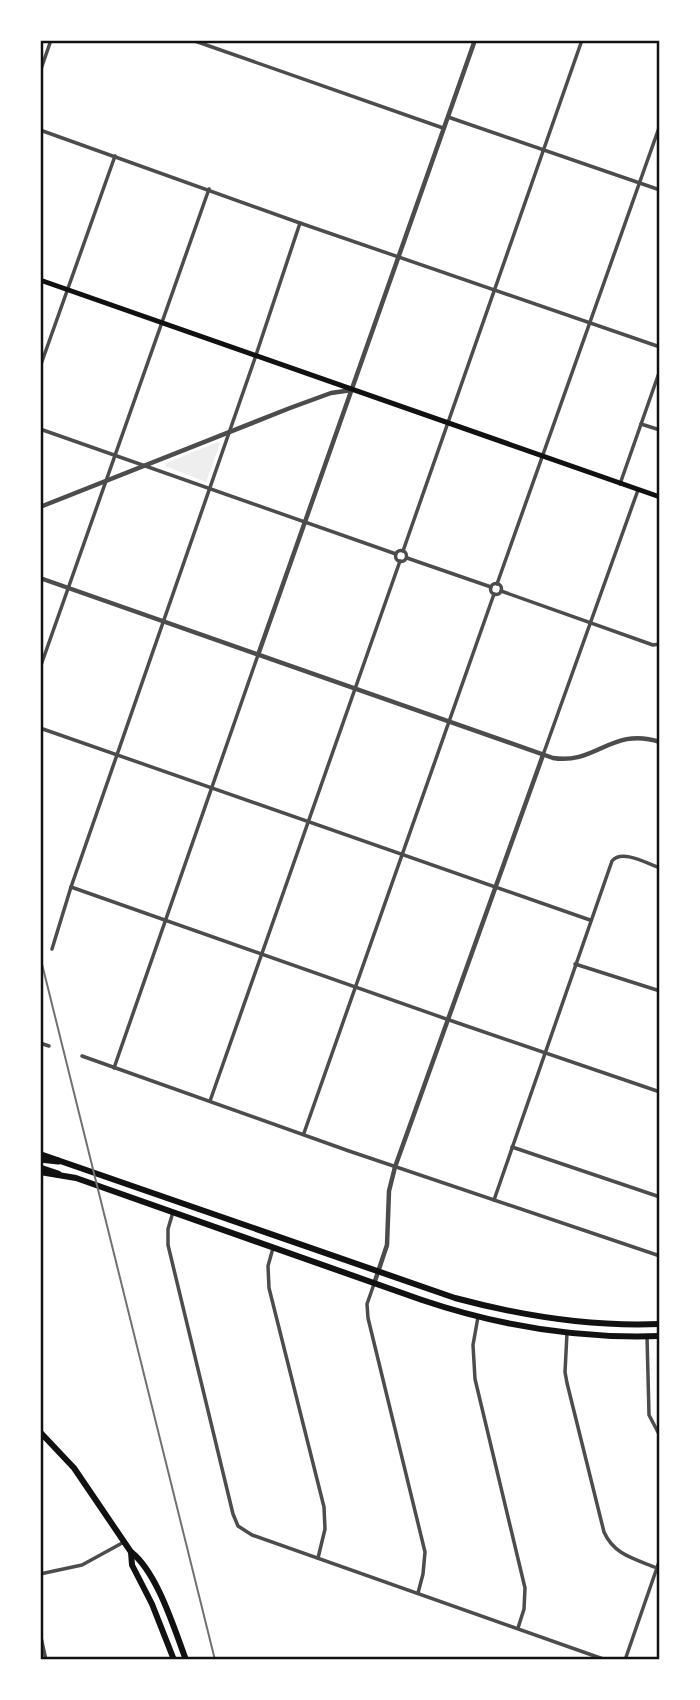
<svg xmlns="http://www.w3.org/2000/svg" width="700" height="1700" viewBox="0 0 700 1700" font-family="'Archivo Narrow',sans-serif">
  <rect width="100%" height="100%" fill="#fff"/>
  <polygon fill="#eee" points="218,442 220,444 206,482 165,466 166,463"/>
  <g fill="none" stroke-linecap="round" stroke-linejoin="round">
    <g stroke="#4c4c4c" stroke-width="3.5">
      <polyline points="192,40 443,128"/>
      <polyline points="40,72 51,40"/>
      <polyline points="448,117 660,190"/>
      <polyline points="40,130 297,222 660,347"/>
      <polyline points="40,367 115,156"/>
      <polyline points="641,424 660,430"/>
      <polyline points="40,429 396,554"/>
      <polyline points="620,484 660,370"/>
      <circle cx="401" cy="556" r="5.5"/>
      <polyline points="403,551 582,40"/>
      <polyline points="407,558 491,587"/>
      <circle cx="496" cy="589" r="5.5"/>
      <polyline points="497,584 660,125"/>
      <polyline points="501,591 653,645 660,644"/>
      <polyline points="40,668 209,189"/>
      <polyline points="40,728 590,920"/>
      <polyline points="543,755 638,490"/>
      <polyline points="71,887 455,1022 660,1092"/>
      <polyline points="52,949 71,887 254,361 300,223"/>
      <polyline points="575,964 660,991"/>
      <polyline points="40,1043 49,1046"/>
      <polyline points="82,1056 349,1151 660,1256"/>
      <polyline points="114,1068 258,655"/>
      <polyline points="210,1101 400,561"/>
      <polyline points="304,1133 494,594"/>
      <polyline points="512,1147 660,1197"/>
      <path d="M494,1200L612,861C622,849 646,863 660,868"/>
      <polyline points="173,1212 168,1229 168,1245 233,1514 238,1526 252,1535 606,1660"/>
      <polyline points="273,1248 268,1266 269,1288 324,1507 325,1529 318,1558"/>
      <polyline points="374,1284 367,1304 368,1318 425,1552 423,1574 418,1593"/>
      <polyline points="478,1317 473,1345 475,1379 525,1588 524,1609 518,1628"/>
      <path d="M567,1333L565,1372L567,1383L604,1532C614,1555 635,1559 657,1568"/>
      <polyline points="647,1336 649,1415 660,1436"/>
      <polyline points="40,1574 82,1565 124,1542"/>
      <polyline points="40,1633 46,1660"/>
      <polyline points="625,1660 660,1559"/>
    </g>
    <g stroke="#4c4c4c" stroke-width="4.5">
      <polyline points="40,507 290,408 331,393 352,390"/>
      <path d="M40,578L553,758C596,765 612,726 660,742"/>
      <polyline points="258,655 475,40"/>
      <polyline points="374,1284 387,1245 389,1191 395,1167 543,755"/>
    </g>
    <polyline stroke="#111" stroke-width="5" points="40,280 660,497"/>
    <g stroke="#111" stroke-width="6">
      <path d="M40,1154L455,1298C522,1316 590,1327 660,1324"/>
      <path d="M40,1172L76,1178L422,1300C499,1326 578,1339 660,1336"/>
      <path d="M40,1432L74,1468L131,1552C157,1572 174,1628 186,1660"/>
      <polyline points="131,1552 132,1565 152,1604 174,1660"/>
    </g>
    <g stroke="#111" stroke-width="7">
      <polyline points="40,1159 58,1161"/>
      <polyline points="40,1168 58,1174"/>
    </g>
    <polyline stroke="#707070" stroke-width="2" points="40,956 215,1660"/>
  </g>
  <rect width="700" height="1700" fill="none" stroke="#ffffff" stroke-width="84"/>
  <rect x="42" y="42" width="616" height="1616" fill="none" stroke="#111" stroke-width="2.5"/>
</svg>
